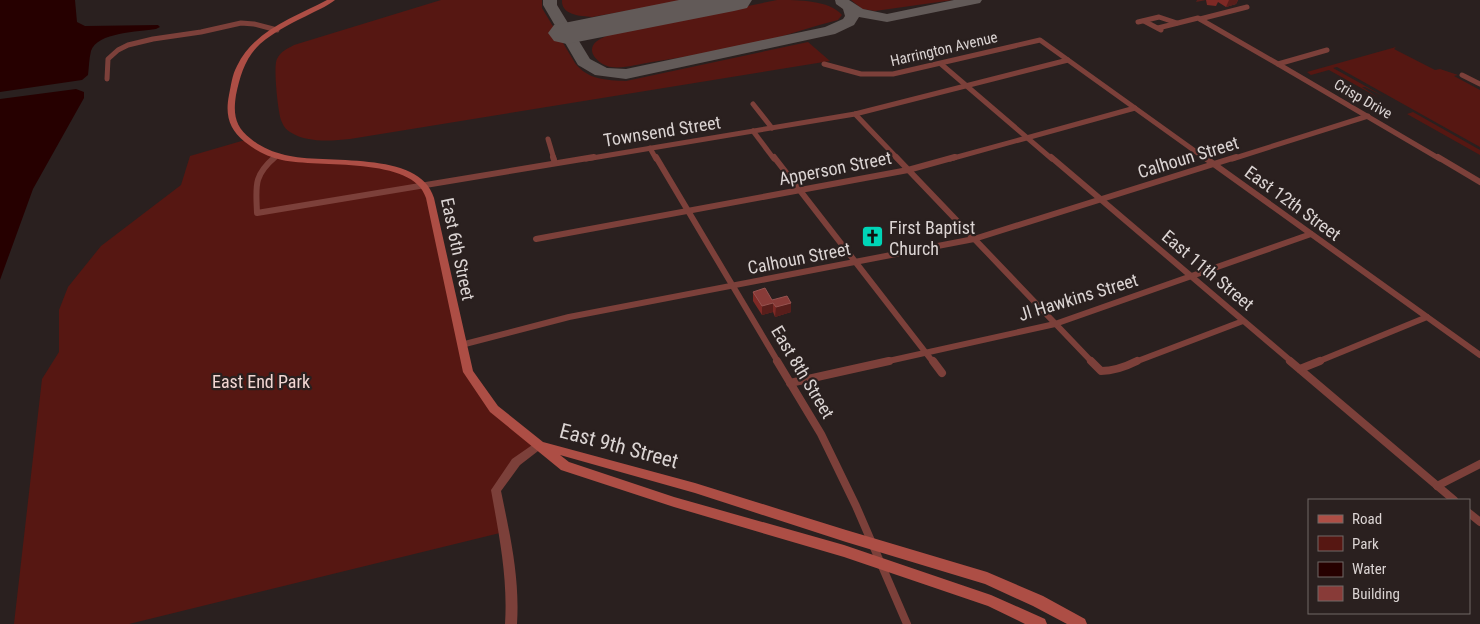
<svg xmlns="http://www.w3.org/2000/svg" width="1480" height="624" viewBox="0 0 1480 624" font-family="'Roboto Condensed',sans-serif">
  <rect width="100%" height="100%" fill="#2a201f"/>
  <g fill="#561712">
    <path d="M441,0H542V8L575,63C588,80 606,80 626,81L808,42L830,61L350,139C331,141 307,143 290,132C285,129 283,125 281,120C278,112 273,66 277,59C281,51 287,49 294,45Z"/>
    <path d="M562,0H687L592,17C580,16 561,15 562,0Z"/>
    <path d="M777,0C799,0 829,0 842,15L838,20C814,26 791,34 768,40C730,49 691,56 652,62C639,64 623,69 611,67C599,65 584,51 597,41C601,38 606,36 611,34Z"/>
    <polygon points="851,0 953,0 875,11 862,9"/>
    <polygon points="1396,47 1394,49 1435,70 1440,69 1458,75 1454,76 1480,90 1480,147 1337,67 1333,68 1385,97 1365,87 1362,87 1379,98 1329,70 1311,75 1307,72"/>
    <polygon points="1413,112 1480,150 1480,155 1407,114"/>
    <polygon points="245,140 276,156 390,168 425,186 461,345 478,386 494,409 538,445 496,490 504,532 129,624 14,624 42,379 59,352 59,310 68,287 101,246 181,185 190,156"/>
  </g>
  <g fill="#260000">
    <path d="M0,0H75L77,22L85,26L158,25L160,27L156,29C139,32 97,32 91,51C89,59 89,67 88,75L82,80L0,92Z"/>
    <polygon points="76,89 84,92 84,98 33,189 0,280 0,99"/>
  </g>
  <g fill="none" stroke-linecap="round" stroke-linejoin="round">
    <polygon fill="#625a58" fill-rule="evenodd" points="543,0 557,0 557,5 590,59 607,68 626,69 825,27 843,19 845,16 843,9 836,4 835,0 849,0 863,9 887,14 954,0 982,0 980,3 975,4 887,22 859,17 854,25 835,34 626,79 595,75 578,65 543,5"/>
    <polygon fill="#625a58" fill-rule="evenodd" points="679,0 752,0 747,8 734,11 567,44 554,41 548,33 554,25"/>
    <g stroke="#7c403a" stroke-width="5">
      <polyline points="1200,19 1247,7"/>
      <polyline points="1144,21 1161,30"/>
      <polyline points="1138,22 1159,17 1177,23"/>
      <polyline points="1158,28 1198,18 1278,64"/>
      <polyline points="1327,50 1278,64 1440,159"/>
      <polyline points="824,64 861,74 893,74 1040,40 1206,159"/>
      <polyline points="941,64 1052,159"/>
      <polyline points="1462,75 1480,84"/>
      <polyline points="107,79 108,59 118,50 128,45 153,39 201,32 241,23 254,24 277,30"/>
      <polyline points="753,104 772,128"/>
      <polyline points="855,114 898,159"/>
      <polyline points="753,131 774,159"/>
      <polyline points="548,139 554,159"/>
      <polyline points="650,148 656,159"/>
      <polyline points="273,159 276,156"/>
      <polyline points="586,159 855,114 1068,60"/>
      <polyline points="950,159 1135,108"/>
      <polyline points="1232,159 1368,116"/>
    </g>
    <g stroke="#7c403a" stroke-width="6">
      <path d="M275,157C253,176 256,186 257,213L594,157"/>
      <polyline points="553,157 555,163"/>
      <polyline points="656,157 778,362"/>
      <polyline points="774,157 933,362"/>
      <polyline points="896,157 1092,362"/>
      <polyline points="1051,157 1292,362"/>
      <polyline points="1204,157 1480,355"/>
      <polyline points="1438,157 1480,182"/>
      <polyline points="536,239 908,170 955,157"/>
      <polyline points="461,345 569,317 974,239 1236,157"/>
      <polyline points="884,362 1055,324 1311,234"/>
      <polyline points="1135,362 1243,321"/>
      <polyline points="1317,362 1427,317"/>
    </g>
    <g stroke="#7c403a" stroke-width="8">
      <polyline points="777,361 821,434 856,506 907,624"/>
      <polyline points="933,361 942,373"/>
      <path d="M1091,361L1101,371C1114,371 1125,367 1137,361"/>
      <polyline points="1290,361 1454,500"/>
      <polyline points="1300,369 1320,361"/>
      <polyline points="790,383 889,361"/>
      <polyline points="1437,486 1480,464"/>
      <polyline points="1469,513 1480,522"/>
    </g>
    <path fill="#7c403a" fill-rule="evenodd" d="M538,441L542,442L543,445L542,448L520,465L501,491C510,535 520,578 517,624H505C508,578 499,535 491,490L512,459Z"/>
    <path fill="#ad4e45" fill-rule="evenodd" d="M327,0H335C329,5 320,9 312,13C294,22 275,31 260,44C245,58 240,76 236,95C233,114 235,127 251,139C261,147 272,152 285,155C324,165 420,149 434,198L473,371L498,406L543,442L695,483L846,530L987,572L1043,596L1085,619L1087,624H1067L1033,606L985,584L846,542L695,493L560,455L569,462L674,497L844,545L991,595L1045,619L1047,624H1025L988,606L844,557L674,507L561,470L490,412L463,372L426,198C414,156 318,168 282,160C268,157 256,151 245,142C229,129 225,115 229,95C231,86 232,75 237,66C254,30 295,17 327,0Z"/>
  </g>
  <g fill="#7e2925">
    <polygon points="1206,0 1238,0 1236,4 1226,7 1218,2 1216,6 1207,5"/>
    <polygon points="753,292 772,300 791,303 791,312 775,317 773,312 762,315 753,301"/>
  </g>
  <g fill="#581e1b">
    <polygon points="1197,0 1206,0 1196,2"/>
    <polygon points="1229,0 1238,0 1236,4 1226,7"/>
    <polygon points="773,303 773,312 762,315 762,306"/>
    <polygon points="791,303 791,312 775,317 776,307"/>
  </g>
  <polygon fill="#883b38" stroke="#955350" points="765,288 772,300 787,296 791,303 776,307 773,303 762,306 753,292"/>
  <defs>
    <symbol id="church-square" viewBox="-11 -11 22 22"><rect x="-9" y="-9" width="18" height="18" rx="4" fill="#00d5b7" stroke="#2a201f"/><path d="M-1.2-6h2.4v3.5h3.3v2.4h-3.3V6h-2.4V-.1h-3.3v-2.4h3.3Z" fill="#111"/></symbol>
  </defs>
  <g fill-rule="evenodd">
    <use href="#church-square" x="860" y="224" width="25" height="25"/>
  </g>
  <g text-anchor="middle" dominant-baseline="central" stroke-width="4.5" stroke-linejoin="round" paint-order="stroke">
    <g font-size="15" fill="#dbd4d3" stroke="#2a201f">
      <text transform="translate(944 49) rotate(-13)">Harrington Avenue</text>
      <text transform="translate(1363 99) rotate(30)">Crisp Drive</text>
    </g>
    <g font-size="18" fill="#dbd4d3" stroke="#2a201f">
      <text transform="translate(662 131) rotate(-9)">Townsend Street</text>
      <text transform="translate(1188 157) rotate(-17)">Calhoun Street</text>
      <text transform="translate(835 168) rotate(-11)">Apperson Street</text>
      <text transform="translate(1293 203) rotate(36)">East 12th Street</text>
      <text transform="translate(458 249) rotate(78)">East 6th Street</text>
      <text transform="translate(799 258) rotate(-11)">Calhoun Street</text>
      <text transform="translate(1208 270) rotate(40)">East 11th Street</text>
      <text transform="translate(1078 297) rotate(-17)">Jl Hawkins Street</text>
      <text transform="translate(803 372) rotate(59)">East 8th Street</text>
    </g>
    <g font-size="18" fill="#dbd4d3" stroke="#2a201f" text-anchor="start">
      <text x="889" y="227">First Baptist<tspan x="889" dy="21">Church</tspan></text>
    </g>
    <g font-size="18" fill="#f1d6d2" stroke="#2a201f">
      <text x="261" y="381">East End Park</text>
    </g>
    <g font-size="21" fill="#dbd4d3" stroke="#2a201f">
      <text transform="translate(619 446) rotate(15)">East 9th Street</text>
    </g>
  </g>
  <rect x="1308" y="499" width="162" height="115" fill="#2a201f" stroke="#716867"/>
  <rect x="1318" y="515" width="25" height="8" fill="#ad4e45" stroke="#716867"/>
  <text x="1352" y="524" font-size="15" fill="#dbd4d3">Road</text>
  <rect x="1318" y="536" width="25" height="15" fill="#561712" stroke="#716867"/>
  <text x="1352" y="549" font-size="15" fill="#dbd4d3">Park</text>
  <rect x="1318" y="562" width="25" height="15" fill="#260000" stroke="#716867"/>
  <text x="1352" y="574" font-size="15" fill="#dbd4d3">Water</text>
  <rect x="1318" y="586" width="25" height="15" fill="#883b38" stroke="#716867"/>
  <text x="1352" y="599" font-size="15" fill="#dbd4d3">Building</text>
</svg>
